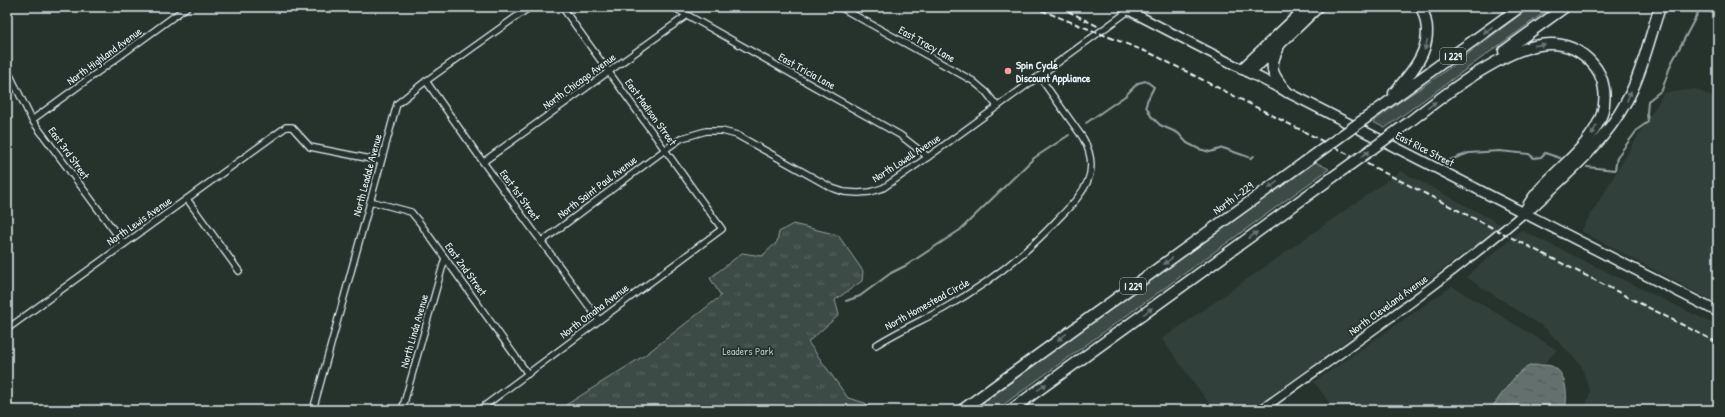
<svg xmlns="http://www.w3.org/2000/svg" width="1725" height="417" viewBox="0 0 1725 417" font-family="'Patrick Hand',sans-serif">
  <defs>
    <pattern id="park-tufts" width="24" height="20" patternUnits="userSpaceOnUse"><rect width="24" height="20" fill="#3e4b47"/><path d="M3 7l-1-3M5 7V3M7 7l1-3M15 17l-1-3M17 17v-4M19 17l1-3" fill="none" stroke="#5a6562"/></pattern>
    <pattern id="water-ripples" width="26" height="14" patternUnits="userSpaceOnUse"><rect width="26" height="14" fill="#636f6d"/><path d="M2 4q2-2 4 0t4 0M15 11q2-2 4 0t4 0" fill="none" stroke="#535a5a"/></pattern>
  </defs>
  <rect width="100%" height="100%" fill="#26332d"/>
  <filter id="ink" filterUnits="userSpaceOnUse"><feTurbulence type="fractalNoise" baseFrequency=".025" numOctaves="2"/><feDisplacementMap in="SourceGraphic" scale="8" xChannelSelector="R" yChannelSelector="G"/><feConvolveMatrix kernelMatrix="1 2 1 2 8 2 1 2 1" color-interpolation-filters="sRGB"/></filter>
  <g filter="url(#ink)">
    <g fill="#333f3a">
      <polygon points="1695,89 1711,96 1718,103 1718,304 1581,231 1664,93"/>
      <polygon points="1401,171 1502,225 1253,410 1214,410 1162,339"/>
      <polygon points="1521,230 1718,326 1718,410 1585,410 1590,392 1581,365 1545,328 1466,277"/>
      <polygon points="1452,286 1557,350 1501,410 1335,410 1314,382"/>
    </g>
    <g fill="#3e4b47" stroke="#939ea0">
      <polygon points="1530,7 1552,7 1385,128 1373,122 1398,103 1441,74"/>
      <polygon points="1315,162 1329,169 996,410 973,410"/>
    </g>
    <polygon fill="url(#park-tufts)" stroke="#939ea0" points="793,224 838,235 863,271 862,281 835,300 839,315 808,342 848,398 865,403 875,410 558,410 645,355 721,296 710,278 742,253 762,256 777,242 779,232"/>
    <path fill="url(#water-ripples)" stroke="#98a3a5" d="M1533,365C1538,366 1546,364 1551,366C1567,371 1568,396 1565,410H1489C1502,397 1515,369 1533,365Z"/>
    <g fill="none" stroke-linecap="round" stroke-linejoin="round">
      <g stroke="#98a3a5" stroke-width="2">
        <polyline points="1086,123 1125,96 1138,83 1146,81 1154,87 1147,101 1146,106 1151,116 1160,125 1178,133 1187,143 1199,149 1210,152 1223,148 1251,158 1254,156"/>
        <polyline points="1450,160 1469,153 1499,151 1529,154 1534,158 1541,157 1545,153 1560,158"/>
        <polyline points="1587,167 1615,170 1617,157 1638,129 1648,122 1647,113 1648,101 1662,90 1671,64 1699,11 1718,13"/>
        <polyline points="846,301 860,296 891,273 907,265 960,230 1034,158 1069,135"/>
      </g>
      <defs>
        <g id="street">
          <polyline points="673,7 900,135 928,157"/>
          <polyline points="840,7 973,81 986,92 997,106"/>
          <polyline points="7,69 32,120 124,244"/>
          <polyline points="426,81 483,162 599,320"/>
          <polyline points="32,120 187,7"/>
          <polyline points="483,162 686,16"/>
          <polyline points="187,199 239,271"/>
          <polyline points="370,201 411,212 420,223 528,374"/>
          <polyline points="541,242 666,149 682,138 706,131 722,131 737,135 832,188 844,192 858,193 870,192 883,188 928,157 1134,7"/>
          <polyline points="7,329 286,127 292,127 310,147 381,161"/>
          <path d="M876,345C898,331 921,321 943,309C986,285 1025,255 1058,219C1082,194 1103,174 1083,138L1039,76"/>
          <polyline points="313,410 397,104 426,81 530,7"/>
          <polyline points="402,410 445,258"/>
          <polyline points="479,410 722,229 562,7"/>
        </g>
        <g id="secondary">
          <polyline points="1122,7 1242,69"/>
          <path d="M1261,410C1350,346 1441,284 1524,213"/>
        </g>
        <polyline id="primary" points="1244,70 1718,312"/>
        <g id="highway">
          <path d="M1278,49C1267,69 1274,77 1287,92"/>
          <polyline points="1504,51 1565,7"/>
          <polyline points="1242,69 1307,7"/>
          <polyline points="1250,73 1318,7"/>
          <path d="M1394,93C1416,67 1438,43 1421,7"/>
          <polyline points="1377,110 1520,7"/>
          <path d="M1408,123C1431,105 1453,88 1477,73C1512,52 1558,25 1592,63C1605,77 1607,97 1602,114C1587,156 1543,174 1524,213"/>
          <path d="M1532,207C1566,175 1604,143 1626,102C1641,76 1650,36 1660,7"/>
          <polyline points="962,410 1305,162"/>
          <polyline points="1011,410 1333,177"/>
        </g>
      </defs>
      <use href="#street" stroke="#e8f1f8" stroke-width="8"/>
      <use href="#secondary" stroke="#e8f1f8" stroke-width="11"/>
      <use href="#primary" stroke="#e8f1f8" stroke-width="12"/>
      <use href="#highway" stroke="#e8f1f8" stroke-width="13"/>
      <use href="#street" stroke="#26332d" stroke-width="5.5"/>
      <use href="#secondary" stroke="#26332d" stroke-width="8"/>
      <use href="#primary" stroke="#26332d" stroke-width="9"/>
      <use href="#highway" stroke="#26332d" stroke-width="10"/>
      <g stroke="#e8f1f8" stroke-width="2" stroke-dasharray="6 3" stroke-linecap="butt">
        <polyline points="1033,7 1152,54 1718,343"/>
        <polyline points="1060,7 1099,27"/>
      </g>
      <defs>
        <g id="highway-bridge">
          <polyline points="1305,162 1377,110"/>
          <polyline points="1333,177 1408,123"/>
        </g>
      </defs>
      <use href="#highway-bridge" stroke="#e8f1f8" stroke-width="13" stroke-linecap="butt"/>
      <use href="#highway-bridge" stroke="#26332d" stroke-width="10"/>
    </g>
    <defs><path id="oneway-solid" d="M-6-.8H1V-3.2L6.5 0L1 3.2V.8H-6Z"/></defs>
    <g fill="#6a7674">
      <use href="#oneway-solid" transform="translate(1488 30) rotate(144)"/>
      <use href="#oneway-solid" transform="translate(1426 45) rotate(106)"/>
      <use href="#oneway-solid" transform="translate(1540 45) rotate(-6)"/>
      <use href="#oneway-solid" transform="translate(1629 96) rotate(-67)"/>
      <use href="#oneway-solid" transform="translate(1432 105) rotate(-37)"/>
      <use href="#oneway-solid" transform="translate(1594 130) rotate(119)"/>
      <use href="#oneway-solid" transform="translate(1365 154) rotate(-36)"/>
      <use href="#oneway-solid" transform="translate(1273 185) rotate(144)"/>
      <use href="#oneway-solid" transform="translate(1253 235) rotate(-36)"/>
      <use href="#oneway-solid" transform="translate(1168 261) rotate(144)"/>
      <use href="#oneway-solid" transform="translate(1148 311) rotate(-36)"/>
      <use href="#oneway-solid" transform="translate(1062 337) rotate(144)"/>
      <use href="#oneway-solid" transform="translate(1042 387) rotate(-36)"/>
    </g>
  </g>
  <circle fill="#ff9aa2" stroke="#26332d" stroke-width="1.5" cx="1008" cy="71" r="4"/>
  <g text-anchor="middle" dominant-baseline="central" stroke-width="3.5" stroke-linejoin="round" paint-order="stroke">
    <g fill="#26332d" stroke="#aeb8bb" stroke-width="1">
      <rect x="1440" y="48" width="26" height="16" rx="3"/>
      <rect x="1120" y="278" width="26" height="16" rx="3"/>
    </g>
    <g font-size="10" font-weight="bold" fill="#e8f1f8">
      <text x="1453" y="56">I 229</text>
      <text x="1133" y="286">I 229</text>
    </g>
    <g font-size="11" fill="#e8f1f8" stroke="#26332d">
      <text transform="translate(927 44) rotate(29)">East Tracy Lane</text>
      <text transform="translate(104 56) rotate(-36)">North Highland Avenue</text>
      <text transform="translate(807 71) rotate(29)">East Tricia Lane</text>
      <text transform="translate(579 81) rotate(-36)">North Chicago Avenue</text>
      <text transform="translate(651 112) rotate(54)">East Madison Street</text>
      <text transform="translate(1425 149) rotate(27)">East Rice Street</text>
      <text transform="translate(69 153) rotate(54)">East 3rd Street</text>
      <text transform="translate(906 158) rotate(-33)">North Lowell Avenue</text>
      <text transform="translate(367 175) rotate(-75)">North Leadale Avenue</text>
      <text transform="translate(597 187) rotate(-37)">North Saint Paul Avenue</text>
      <text transform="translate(520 195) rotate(54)">East 1st Street</text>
      <text transform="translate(1233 198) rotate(-36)">North I-229</text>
      <text transform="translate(139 221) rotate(-35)">North Lewis Avenue</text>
      <text transform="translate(466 269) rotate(54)">East 2nd Street</text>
      <text transform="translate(927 304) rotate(-29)">North Homestead Circle</text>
      <text transform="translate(1388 305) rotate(-36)">North Cleveland Avenue</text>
      <text transform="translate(594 311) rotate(-37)">North Omaha Avenue</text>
      <text transform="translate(414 331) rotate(-74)">North Linda Avenue</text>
    </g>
    <g font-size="11" font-weight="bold" fill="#e8f1f8" stroke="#26332d" text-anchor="start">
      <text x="1016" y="65">Spin Cycle<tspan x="1016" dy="13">Discount Appliance</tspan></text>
    </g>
    <g font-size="11" fill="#b5bfc3" stroke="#26332d">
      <text x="748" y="351">Leaders Park</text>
    </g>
  </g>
  <rect width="1725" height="417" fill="none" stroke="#26332d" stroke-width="24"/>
  <rect x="12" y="12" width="1701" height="393" fill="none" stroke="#e8f1f8" stroke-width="1.5" filter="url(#ink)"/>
</svg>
